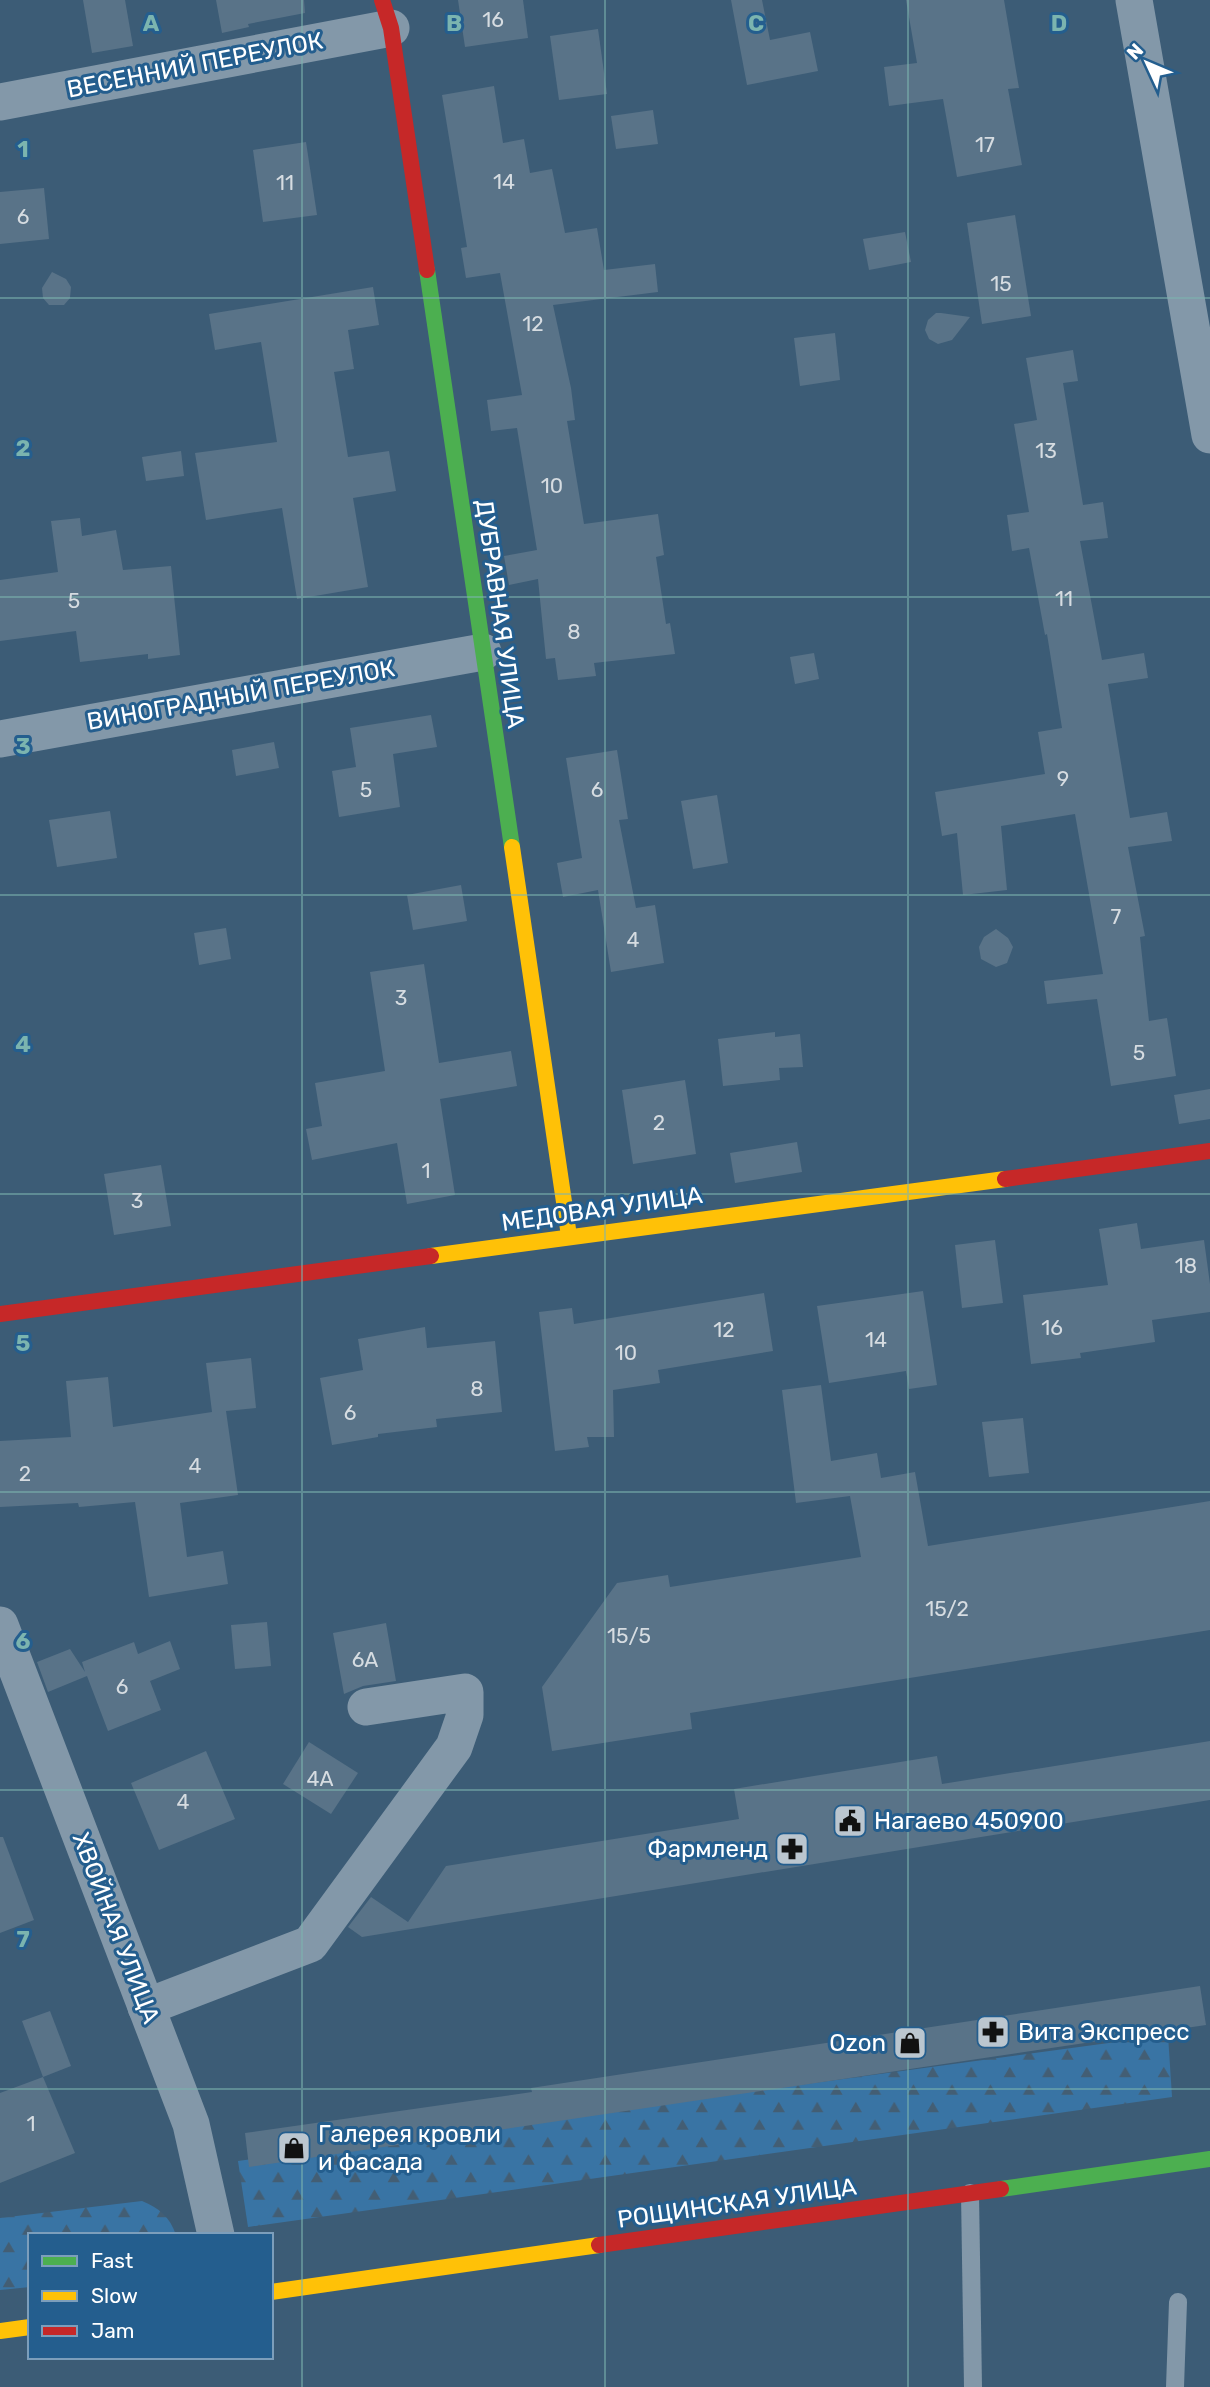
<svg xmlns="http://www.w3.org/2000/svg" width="1210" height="2387" viewBox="0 0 1210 2387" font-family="Rubik,sans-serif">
  <defs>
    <pattern id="forest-firs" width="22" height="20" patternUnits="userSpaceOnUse" patternTransform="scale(1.75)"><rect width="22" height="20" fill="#3974a4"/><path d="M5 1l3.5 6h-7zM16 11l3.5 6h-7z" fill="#435e74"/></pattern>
  </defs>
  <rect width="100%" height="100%" fill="#3c5c76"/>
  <g fill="url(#forest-firs)">
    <polygon points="1168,2035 1172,2097 248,2227 238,2161"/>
    <path d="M142,2201C159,2208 170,2217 176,2235H30V2287L0,2290V2218Z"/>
  </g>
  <g fill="#597388">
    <polygon points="83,0 125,0 133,46 92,53"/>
    <polygon points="216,0 304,0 305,13 248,24 249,27 222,33"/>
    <polygon points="458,0 523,0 528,38 465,47"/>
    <polygon points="731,0 762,0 770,40 810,32 818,71 747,85"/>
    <polygon points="906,0 1004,0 1019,88 1008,89 1022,165 957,177 943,99 889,106 884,67 917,63"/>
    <polygon points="598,29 607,94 559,100 550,36"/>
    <polygon points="494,86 503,143 524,139 530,173 552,169 565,233 597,228 604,270 655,264 658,292 553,305 571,388 575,420 567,421 584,524 658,514 664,555 656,557 666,624 670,623 675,654 594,663 596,676 558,680 555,658 546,659 538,579 509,585 504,556 537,550 517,428 491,431 487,400 522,395 500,273 466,278 461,248 467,247 442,95"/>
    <polygon points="653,110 658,144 616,149 611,116"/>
    <polygon points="306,142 317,215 263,222 253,150"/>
    <polygon points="44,188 49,239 0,244 0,192"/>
    <polygon points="1015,215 1031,316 982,324 967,223"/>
    <polygon points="905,232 911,262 869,270 863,239"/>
    <polygon points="52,272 66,279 71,287 70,298 64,305 49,305 43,298 42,288"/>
    <polygon points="373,287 379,325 348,330 354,369 334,372 348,457 389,451 396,491 353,498 368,587 297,599 282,508 206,520 195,453 277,442 261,342 215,350 209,314"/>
    <polygon points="936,313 941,313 970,317 952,340 938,344 929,339 925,330 928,320"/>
    <polygon points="835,333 840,380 800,386 794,338"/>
    <polygon points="1073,350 1078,381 1063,383 1083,505 1103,502 1108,538 1080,541 1102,660 1144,653 1148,678 1108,684 1130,818 1167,812 1172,841 1128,847 1145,936 1140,937 1149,1021 1167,1018 1176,1076 1111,1086 1097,999 1047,1004 1044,981 1103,974 1075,814 1001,826 1007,890 963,895 957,833 942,836 935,792 1045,774 1038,732 1062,728 1047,634 1045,635 1029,548 1012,551 1007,515 1029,512 1014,424 1037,420 1026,358"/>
    <polygon points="181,451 184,476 146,481 142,457"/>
    <polygon points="80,518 82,536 116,530 123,570 171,566 180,655 148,659 148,654 80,662 76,631 0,641 0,580 58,572 51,521"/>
    <polygon points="814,653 819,679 795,684 790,657"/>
    <polygon points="431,715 437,747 393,754 400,807 339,817 332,771 356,767 350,728"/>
    <polygon points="274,742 279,768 236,776 232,750"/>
    <polygon points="617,750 628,819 619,820 636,908 655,905 664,963 611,972 598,890 563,897 557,863 582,858 566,758"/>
    <polygon points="717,795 728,863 693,869 681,801"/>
    <polygon points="110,811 117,858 57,867 49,820"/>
    <polygon points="461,885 467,921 413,930 407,895"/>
    <polygon points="226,928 231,959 199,965 194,933"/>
    <polygon points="996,929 1008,938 1013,947 1007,963 996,967 981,959 979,947 984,937"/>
    <polygon points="424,964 439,1063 511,1051 517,1086 440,1099 455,1195 407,1204 397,1143 312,1160 306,1129 322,1126 315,1083 385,1071 370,972"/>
    <polygon points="775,1032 775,1037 800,1034 803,1067 779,1068 780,1080 723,1086 718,1039"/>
    <polygon points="685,1080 696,1154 633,1164 622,1090"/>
    <polygon points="1210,1089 1210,1119 1179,1124 1174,1095"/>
    <polygon points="797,1142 802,1172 735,1183 730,1153"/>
    <polygon points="161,1165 171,1226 114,1235 104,1174"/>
    <polygon points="1137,1223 1141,1249 1204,1240 1210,1284 1210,1312 1152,1320 1155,1342 1080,1353 1081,1358 1031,1364 1023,1295 1108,1285 1099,1229"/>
    <polygon points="995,1240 1003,1303 962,1308 955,1245"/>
    <polygon points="923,1291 937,1385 909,1389 906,1371 829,1383 817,1306"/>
    <polygon points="764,1293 773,1351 658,1370 660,1383 613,1390 614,1437 587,1437 589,1447 555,1451 539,1312 572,1308 574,1324"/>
    <polygon points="425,1327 427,1348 495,1341 502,1412 436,1419 437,1427 378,1434 378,1437 332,1445 320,1378 363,1370 358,1339"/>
    <polygon points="251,1358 256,1408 226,1411 238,1495 180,1503 187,1557 223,1551 228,1584 149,1597 135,1502 79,1507 78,1503 0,1507 0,1441 71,1437 66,1381 108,1377 113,1427 212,1412 206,1363"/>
    <polygon points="821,1385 831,1461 877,1453 881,1478 915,1472 928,1546 1210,1501 1210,1630 690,1713 692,1729 552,1751 542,1687 617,1583 668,1575 670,1587 861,1557 850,1496 796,1503 782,1390"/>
    <polygon points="1023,1418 1029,1473 989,1477 982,1422"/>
    <polygon points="267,1622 271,1666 235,1669 231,1625"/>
    <polygon points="386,1623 396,1681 363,1686 344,1694 333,1633"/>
    <polygon points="170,1641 180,1669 150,1681 161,1710 108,1731 87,1676 48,1692 37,1662 70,1649 85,1672 82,1662 134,1642 138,1654"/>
    <polygon points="1210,1741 1210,1800 362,1937 348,1927 371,1897 408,1922 446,1866 739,1819 734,1789 937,1756 942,1784"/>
    <polygon points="309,1742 358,1773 331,1814 283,1784"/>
    <polygon points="206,1751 235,1819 159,1850 131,1783"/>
    <polygon points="0,1837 3,1837 34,1920 0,1933"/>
    <polygon points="1200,1986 1206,2025 249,2167 245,2133 532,2092 531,2088"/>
    <polygon points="50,2011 71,2066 43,2077 22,2021"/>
    <polygon points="43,2077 75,2153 0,2183 0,2093"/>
  </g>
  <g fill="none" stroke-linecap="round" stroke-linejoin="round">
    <g stroke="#8398a9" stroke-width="18">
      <polyline points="970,2193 973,2387"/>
      <polyline points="1175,2387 1178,2302"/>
    </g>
    <g stroke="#8398a9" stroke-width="37">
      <polyline points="1134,0 1210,435"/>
      <polyline points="0,102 391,28"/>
      <polyline points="0,739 483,652"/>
      <polyline points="0,1625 191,2124 216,2235"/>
      <polyline points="146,2007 310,1944 454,1747 465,1715 465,1692 366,1707"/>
    </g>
    <g stroke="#4caf50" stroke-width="16">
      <polyline points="427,270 512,847"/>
      <polyline points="1001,2189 1210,2159"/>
    </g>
    <g stroke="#ffc107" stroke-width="16">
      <polyline points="512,847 569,1236"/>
      <polyline points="431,1256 1005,1179"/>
      <polyline points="271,2292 599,2245"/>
      <polyline points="0,2331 30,2327"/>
    </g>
    <g stroke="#c62828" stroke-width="16">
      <polyline points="382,0 391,28 427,270"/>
      <polyline points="1005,1179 1210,1151"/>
      <polyline points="0,1314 431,1256"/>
      <polyline points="599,2245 1001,2189"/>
    </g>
  </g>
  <path fill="none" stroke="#7bb4af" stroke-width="2" stroke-opacity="0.55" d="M302,0V2387M605,0V2387M908,0V2387M0,298H1210M0,597H1210M0,895H1210M0,1194H1210M0,1492H1210M0,1790H1210M0,2089H1210"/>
  <defs>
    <symbol id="civic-square" viewBox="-11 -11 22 22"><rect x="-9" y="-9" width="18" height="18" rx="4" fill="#bbc6cf" stroke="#245e8e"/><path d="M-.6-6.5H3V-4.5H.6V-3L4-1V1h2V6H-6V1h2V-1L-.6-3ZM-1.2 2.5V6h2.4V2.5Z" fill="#111"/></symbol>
    <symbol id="pharmacy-square" viewBox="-11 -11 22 22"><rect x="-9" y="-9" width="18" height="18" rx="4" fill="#bbc6cf" stroke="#245e8e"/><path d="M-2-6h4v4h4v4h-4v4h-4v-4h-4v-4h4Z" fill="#111"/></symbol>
    <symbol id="shop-square" viewBox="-11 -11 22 22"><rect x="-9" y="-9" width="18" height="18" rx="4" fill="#bbc6cf" stroke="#245e8e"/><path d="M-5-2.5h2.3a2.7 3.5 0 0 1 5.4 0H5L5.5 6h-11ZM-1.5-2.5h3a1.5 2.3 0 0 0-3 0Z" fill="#111"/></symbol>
  </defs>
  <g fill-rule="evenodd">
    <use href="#civic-square" x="831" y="1802" width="38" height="38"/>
    <use href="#pharmacy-square" x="773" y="1830" width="38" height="38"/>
    <use href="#pharmacy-square" x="974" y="2013" width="38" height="38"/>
    <use href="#shop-square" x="891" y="2024" width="38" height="38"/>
    <use href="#shop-square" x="275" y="2129" width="38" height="38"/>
  </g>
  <g text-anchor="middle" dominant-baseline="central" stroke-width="6" stroke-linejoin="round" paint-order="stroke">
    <g font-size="21" fill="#d6dce1">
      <text x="493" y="19">16</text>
      <text x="985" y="144">17</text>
      <text x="504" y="181">14</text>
      <text x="285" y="182">11</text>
      <text x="23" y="216">6</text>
      <text x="1001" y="283">15</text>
      <text x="533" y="323">12</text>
      <text x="1046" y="450">13</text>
      <text x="552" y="485">10</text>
      <text x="1064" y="598">11</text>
      <text x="74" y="600">5</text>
      <text x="574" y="631">8</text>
      <text x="1063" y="778">9</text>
      <text x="366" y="789">5</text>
      <text x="597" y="789">6</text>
      <text x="1116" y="916">7</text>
      <text x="633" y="939">4</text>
      <text x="401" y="997">3</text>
      <text x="1139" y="1052">5</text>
      <text x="659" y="1122">2</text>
      <text x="426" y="1170">1</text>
      <text x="137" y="1200">3</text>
      <text x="1186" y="1265">18</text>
      <text x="1052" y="1327">16</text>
      <text x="724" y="1329">12</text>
      <text x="876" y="1339">14</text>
      <text x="626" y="1352">10</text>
      <text x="477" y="1388">8</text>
      <text x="350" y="1412">6</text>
      <text x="195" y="1465">4</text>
      <text x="25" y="1473">2</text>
      <text x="947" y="1608">15/2</text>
      <text x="629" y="1635">15/5</text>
      <text x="365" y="1659">6А</text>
      <text x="122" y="1686">6</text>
      <text x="320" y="1778">4А</text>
      <text x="183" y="1801">4</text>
      <text x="31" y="2123">1</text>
    </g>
    <g font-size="24" fill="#fff" stroke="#245e8e">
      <text transform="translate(195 65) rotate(-11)">ВЕСЕННИЙ ПЕРЕУЛОК</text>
      <text transform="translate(500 614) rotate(82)">ДУБРАВНАЯ УЛИЦА</text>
      <text transform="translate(241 695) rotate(-10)">ВИНОГРАДНЫЙ ПЕРЕУЛОК</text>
      <text transform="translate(602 1209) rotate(-8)">МЕДОВАЯ УЛИЦА</text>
      <text transform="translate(116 1928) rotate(69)">ХВОЙНАЯ УЛИЦА</text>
      <text transform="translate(737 2203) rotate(-8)">РОЩИНСКАЯ УЛИЦА</text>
    </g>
    <g font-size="24" fill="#fff" stroke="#245e8e" text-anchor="start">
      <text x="874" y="1821">Нагаево 450900</text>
      <text x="768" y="1849" text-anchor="end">Фармленд</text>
      <text x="1018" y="2032">Вита Экспресс</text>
      <text x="886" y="2043" text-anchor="end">Ozon</text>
      <text x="318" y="2134">Галерея кровли<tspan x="318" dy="28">и фасада</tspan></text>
    </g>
  </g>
  <g font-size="23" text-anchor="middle" font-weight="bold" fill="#7bb4af" stroke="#245e8e" stroke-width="6" stroke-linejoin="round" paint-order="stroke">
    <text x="151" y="31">A</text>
    <text x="454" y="31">B</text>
    <text x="756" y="31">C</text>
    <text x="1059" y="31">D</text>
    <text x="23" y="157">1</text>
    <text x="23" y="456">2</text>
    <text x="23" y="754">3</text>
    <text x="23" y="1052">4</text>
    <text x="23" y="1351">5</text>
    <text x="23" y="1649">6</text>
    <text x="23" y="1947">7</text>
  </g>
  <rect x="28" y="2233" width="245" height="126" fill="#245e8e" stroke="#7c9ebb" stroke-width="2"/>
  <rect x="42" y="2256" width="35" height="10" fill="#4caf50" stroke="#7c9ebb" stroke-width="2"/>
  <text x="91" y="2268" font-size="21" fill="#ffffff">Fast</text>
  <rect x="42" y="2291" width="35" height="10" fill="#ffc107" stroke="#7c9ebb" stroke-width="2"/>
  <text x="91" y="2303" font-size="21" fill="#ffffff">Slow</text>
  <rect x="42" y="2326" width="35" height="10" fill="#c62828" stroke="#7c9ebb" stroke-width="2"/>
  <text x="91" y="2338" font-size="21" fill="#ffffff">Jam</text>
  <g transform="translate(1147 63) rotate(314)" stroke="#245e8e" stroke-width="5" paint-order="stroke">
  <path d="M0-5L12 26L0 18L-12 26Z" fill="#ffffff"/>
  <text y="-10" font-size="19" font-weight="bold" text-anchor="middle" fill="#ffffff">N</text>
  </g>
</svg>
